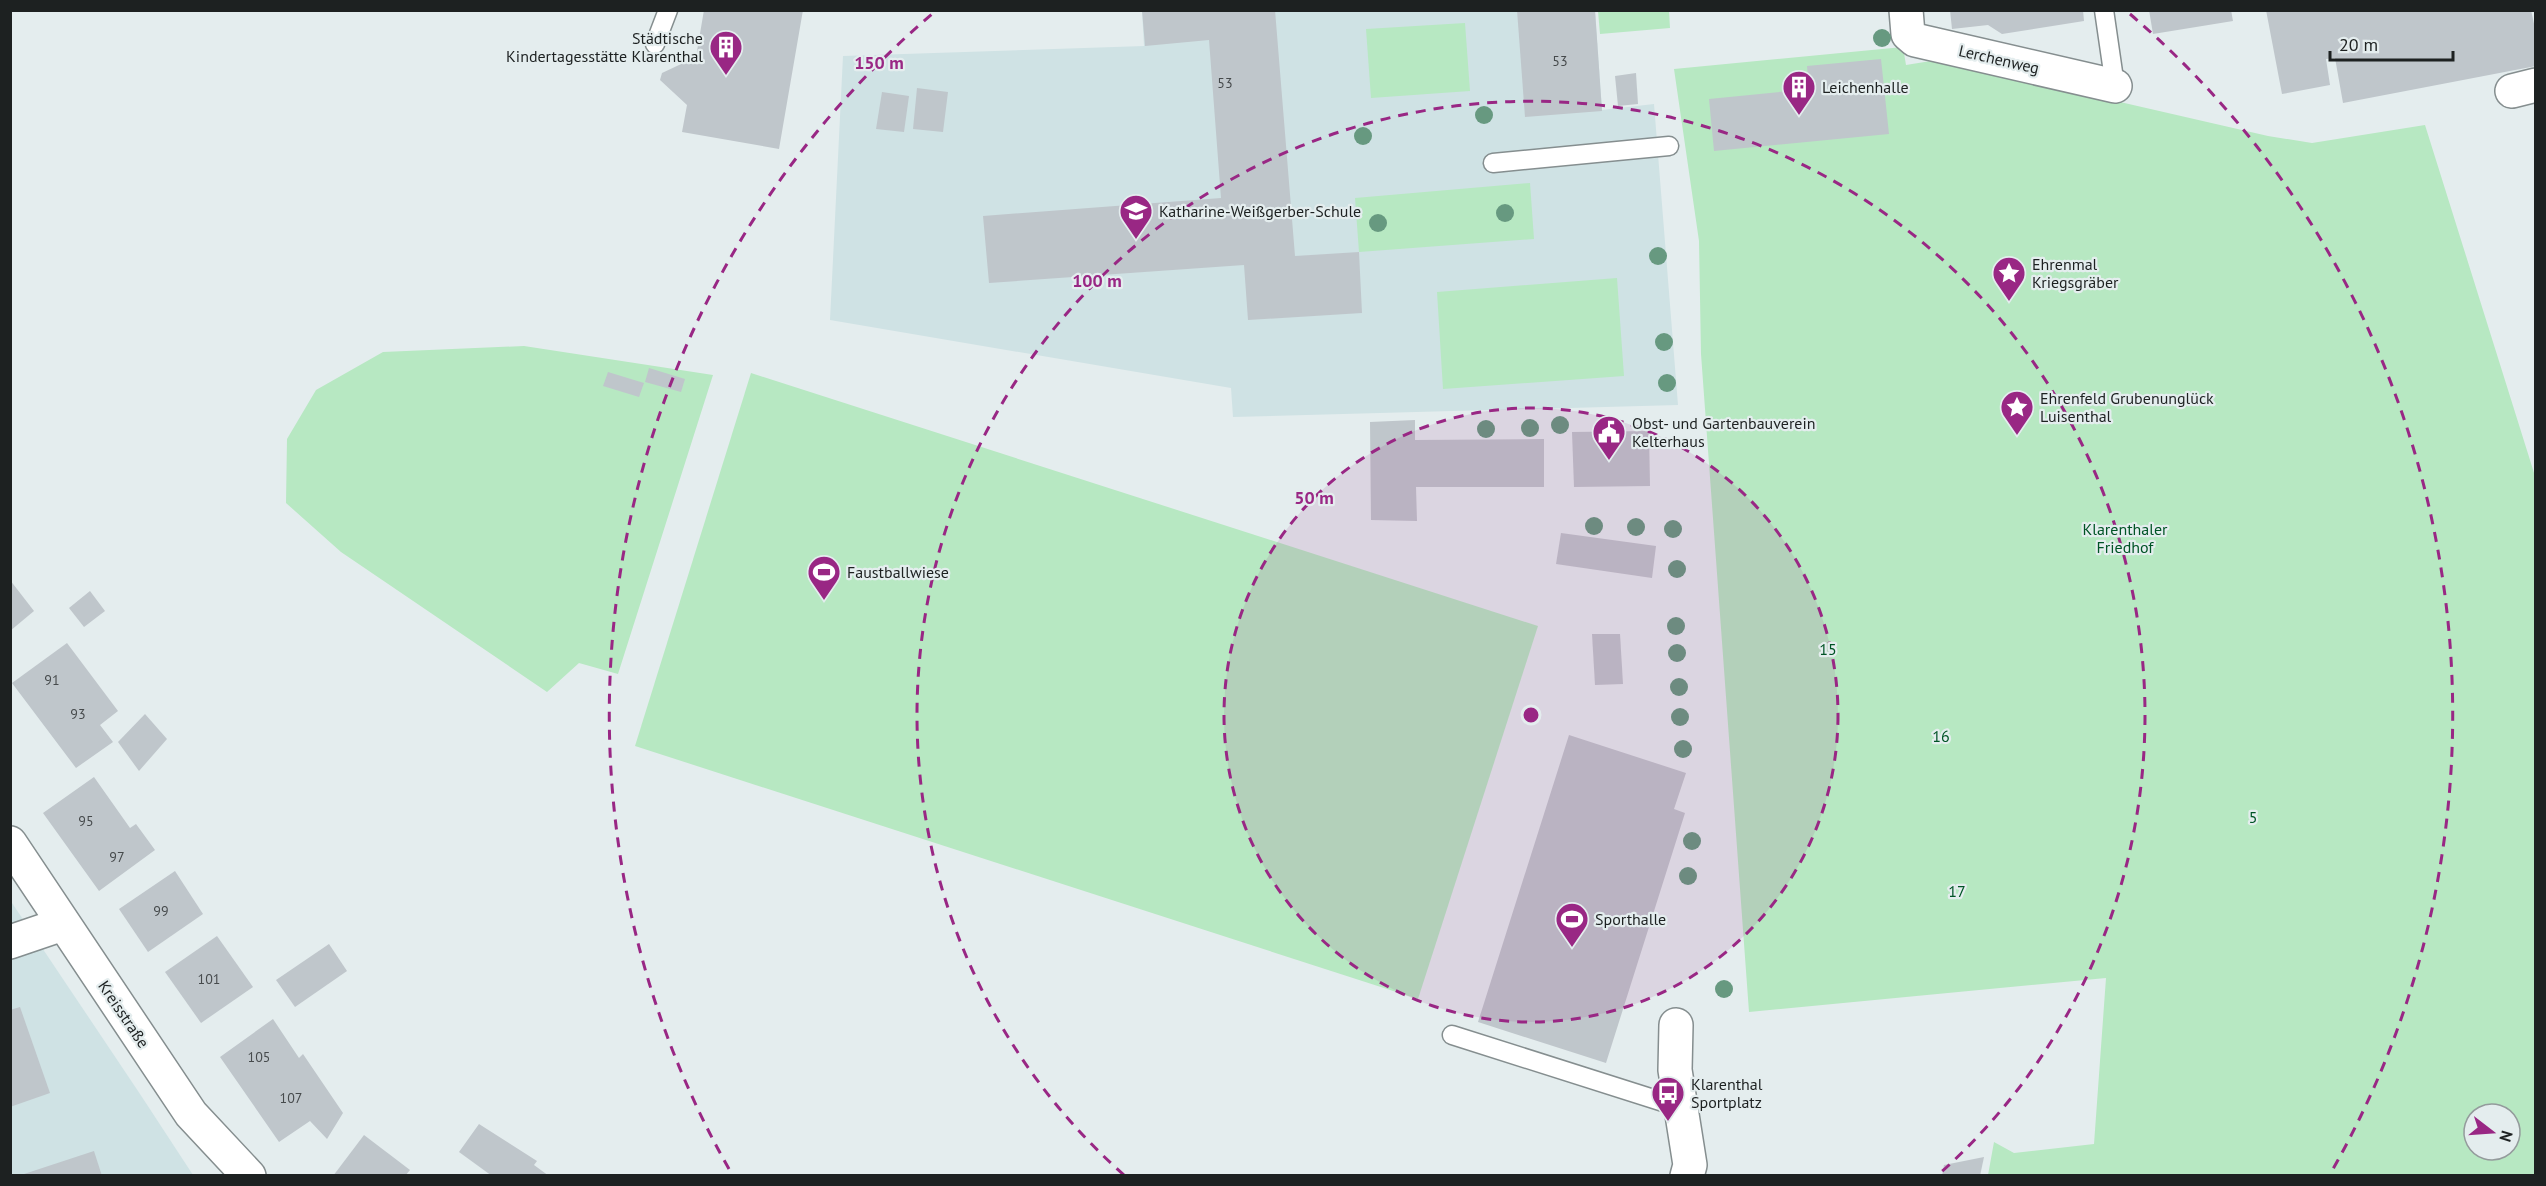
<svg xmlns="http://www.w3.org/2000/svg" width="2546" height="1186" viewBox="0 0 2546 1186" font-family="'PT Sans',sans-serif">
  <rect width="100%" height="100%" fill="#e4edee"/>
  <g fill="#cfe2e4">
    <polygon points="1142,11 1595,11 1602,110 1654,104 1678,405 1233,417 1231,388 830,320 843,56 1144,46"/>
    <polygon points="10,900 140,1094 193,1175 11,1175"/>
  </g>
  <g fill="#b7e8c2" fill-rule="evenodd">
    <polygon points="1598,11 1669,11 1670,28 1600,34"/>
    <polygon points="1465,23 1470,91 1371,98 1366,29"/>
    <path d="M1903,47L1906,65L1937,60L2268,136L2312,143L2425,125L2535,476V1175H1988L1994,1142L2014,1153L2094,1144L2106,978L1749,1012L1701,354L1699,241L1674,69ZM2474,1114H2510V1150H2474Z"/>
    <polygon points="1530,183 1534,239 1359,252 1355,198"/>
    <polygon points="1617,278 1624,376 1443,389 1437,292"/>
    <polygon points="524,346 713,375 618,674 579,663 547,692 341,552 286,503 287,439 316,390 383,352"/>
    <polygon points="751,373 1538,626 1418,999 635,746"/>
  </g>
  <g fill="#bfc6cb">
    <polygon points="704,10 803,10 779,149 682,132 687,105 660,80 662,73 696,57"/>
    <polygon points="1142,10 1275,10 1295,256 1359,252 1362,313 1248,320 1244,265 989,283 983,216 1221,198 1209,40 1145,46"/>
    <polygon points="1517,10 1595,10 1602,111 1525,117"/>
    <polygon points="1950,10 2083,10 2084,21 2002,34 1988,25 1952,29"/>
    <polygon points="2149,10 2231,10 2233,21 2153,34"/>
    <polygon points="2266,10 2531,10 2536,33 2536,66 2343,103 2335,58 2326,59 2330,85 2282,94"/>
    <polygon points="1881,59 1889,134 1714,151 1709,99 1809,89 1807,66"/>
    <polygon points="1636,73 1638,104 1618,106 1615,76"/>
    <polygon points="917,88 948,92 943,132 913,129"/>
    <polygon points="882,92 909,96 904,132 876,129"/>
    <polygon points="649,368 685,379 681,392 645,382"/>
    <polygon points="608,372 644,383 639,397 603,386"/>
    <polygon points="1415,420 1415,440 1544,439 1544,487 1416,487 1417,521 1371,520 1370,422"/>
    <polygon points="1649,431 1650,486 1574,487 1572,432"/>
    <polygon points="1561,533 1656,546 1652,578 1556,564"/>
    <polygon points="10,580 34,611 10,631"/>
    <polygon points="90,591 105,611 84,627 69,608"/>
    <polygon points="1592,634 1620,634 1623,684 1595,685"/>
    <polygon points="67,643 118,711 100,725 113,742 76,768 12,683"/>
    <polygon points="145,714 167,739 139,771 118,742"/>
    <polygon points="1569,735 1686,773 1674,809 1685,813 1606,1063 1478,1022"/>
    <polygon points="94,777 130,828 136,824 155,850 99,891 43,813"/>
    <polygon points="175,871 203,914 148,952 119,909"/>
    <polygon points="217,936 253,987 201,1023 165,972"/>
    <polygon points="329,944 347,971 295,1007 276,980"/>
    <polygon points="20,1007 50,1093 10,1107 10,1010"/>
    <polygon points="273,1019 299,1058 303,1054 343,1113 327,1139 310,1121 279,1142 220,1057"/>
    <polygon points="479,1124 537,1161 534,1165 549,1176 492,1176 459,1152"/>
    <polygon points="364,1135 410,1170 405,1176 333,1176"/>
    <polygon points="94,1151 102,1176 21,1176 21,1175"/>
    <polygon points="1984,1157 1980,1176 1942,1176 1944,1165"/>
  </g>
  <g fill="none" stroke-linecap="round" stroke-linejoin="round">
    <defs>
      <g id="service">
        <polyline points="2104,10 2115,86"/>
        <polyline points="655,44 668,10"/>
        <polyline points="1493,163 1669,146"/>
        <polyline points="1452,1035 1682,1108"/>
      </g>
      <g id="minor">
        <polyline points="1906,10 1908,34 1915,40 2115,86"/>
        <polyline points="2512,91 2536,85"/>
        <polyline points="10,942 63,924"/>
        <polyline points="1676,1025 1675,1070 1690,1165 1687,1176"/>
      </g>
      <polyline id="tertiary" points="10,843 191,1114 249,1176"/>
    </defs>
    <use href="#service" stroke="#858e8f" stroke-width="21"/>
    <use href="#minor" stroke="#858e8f" stroke-width="36"/>
    <use href="#tertiary" stroke="#858e8f" stroke-width="36"/>
    <use href="#service" stroke="#fff" stroke-width="18"/>
    <use href="#minor" stroke="#fff" stroke-width="33"/>
    <use href="#tertiary" stroke="#fff" stroke-width="33"/>
  </g>
  <g fill="#679980">
    <circle cx="1882" cy="38" r="9"/>
    <circle cx="1484" cy="115" r="9"/>
    <circle cx="1363" cy="136" r="9"/>
    <circle cx="1505" cy="213" r="9"/>
    <circle cx="1378" cy="223" r="9"/>
    <circle cx="1658" cy="256" r="9"/>
    <circle cx="1664" cy="342" r="9"/>
    <circle cx="1667" cy="383" r="9"/>
    <circle cx="1560" cy="425" r="9"/>
    <circle cx="1530" cy="428" r="9"/>
    <circle cx="1486" cy="429" r="9"/>
    <circle cx="1594" cy="526" r="9"/>
    <circle cx="1636" cy="527" r="9"/>
    <circle cx="1673" cy="529" r="9"/>
    <circle cx="1677" cy="569" r="9"/>
    <circle cx="1676" cy="626" r="9"/>
    <circle cx="1677" cy="653" r="9"/>
    <circle cx="1679" cy="687" r="9"/>
    <circle cx="1680" cy="717" r="9"/>
    <circle cx="1683" cy="749" r="9"/>
    <circle cx="1692" cy="841" r="9"/>
    <circle cx="1688" cy="876" r="9"/>
    <circle cx="1724" cy="989" r="9"/>
  </g>
  <circle cx="1531" cy="715" r="307" fill="#992784" fill-opacity=".12"/>
  <g fill="none" stroke="#992784" stroke-width="3" stroke-dasharray="10 8">
    <circle cx="1531" cy="715" r="307"/>
    <path d="M1124 1175A614 614 0 1 1 1938 1175"/>
    <path d="M729 1169A922 922 0 0 1 932 14M2130 14A922 922 0 0 1 2333 1169"/>
  </g>
  <defs>
    <symbol id="building-pin" viewBox="-11 -11 22 30"><path d="M0 17L-7.5 6A9.5 9.5 0 1 1 7.5 6Z" fill="#992784" stroke="#e4edee"/><path d="M-4-6H4V6H1V3H-1V6H-4ZM-2.5-4.3h1.7v1.8h-1.7ZM.8-4.3h1.7v1.8H.8ZM-2.5-1h1.7V.8h-1.7ZM.8-1h1.7V.8H.8Z" fill="#fff"/></symbol>
    <symbol id="school-pin" viewBox="-11 -11 22 30"><path d="M0 17L-7.5 6A9.5 9.5 0 1 1 7.5 6Z" fill="#992784" stroke="#e4edee"/><path d="M0-5L7-2L0 1L-7-2ZM-4 1L0 2.5L4 1V4Q0 6-4 4Z" fill="#fff"/></symbol>
    <symbol id="sight-pin" viewBox="-11 -11 22 30"><path d="M0 17L-7.5 6A9.5 9.5 0 1 1 7.5 6Z" fill="#992784" stroke="#e4edee"/><path d="M0-6L1.8-2.2L6-1.7L2.9 1.2L3.7 5.4L0 3.3L-3.7 5.4L-2.9 1.2L-6-1.7L-1.8-2.2Z" fill="#fff"/></symbol>
    <symbol id="civic-pin" viewBox="-11 -11 22 30"><path d="M0 17L-7.5 6A9.5 9.5 0 1 1 7.5 6Z" fill="#992784" stroke="#e4edee"/><path d="M-.6-6.5H3V-4.5H.6V-3L4-1V1h2V6H-6V1h2V-1L-.6-3ZM-1.2 2.5V6h2.4V2.5Z" fill="#fff"/></symbol>
    <symbol id="stadium-pin" viewBox="-11 -11 22 30"><path d="M0 17L-7.5 6A9.5 9.5 0 1 1 7.5 6Z" fill="#992784" stroke="#e4edee"/><path d="M0-5a6.5 5 0 1 0 0 10a6.5 5 0 1 0 0-10ZM-3.5-1.8h7v3.6h-7Z" fill="#fff"/></symbol>
    <symbol id="bus-pin" viewBox="-11 -11 22 30"><path d="M0 17L-7.5 6A9.5 9.5 0 1 1 7.5 6Z" fill="#992784" stroke="#e4edee"/><path d="M-5-6H5V4H4V6H2V4H-2V6H-4V4H-5ZM-3.5-4V0h7V-4ZM-3.5 1.2v1.5H-2V1.2ZM2 1.2v1.5H3.5V1.2Z" fill="#fff"/></symbol>
  </defs>
  <g fill-rule="evenodd">
    <use href="#building-pin" x="707" y="28" width="38" height="52"/>
    <use href="#building-pin" x="1780" y="68" width="38" height="52"/>
    <use href="#school-pin" x="1117" y="192" width="38" height="52"/>
    <use href="#sight-pin" x="1990" y="254" width="38" height="52"/>
    <use href="#sight-pin" x="1998" y="388" width="38" height="52"/>
    <use href="#civic-pin" x="1590" y="413" width="38" height="52"/>
    <use href="#stadium-pin" x="805" y="553" width="38" height="52"/>
    <use href="#stadium-pin" x="1553" y="900" width="38" height="52"/>
    <use href="#bus-pin" x="1649" y="1074" width="38" height="52"/>
  </g>
  <g text-anchor="middle" dominant-baseline="central" stroke-width="4.5" stroke-linejoin="round" paint-order="stroke">
    <g font-size="14" fill="#464a4c">
      <text x="1560" y="61">53</text>
      <text x="1225" y="83">53</text>
      <text x="52" y="680">91</text>
      <text x="78" y="714">93</text>
      <text x="86" y="821">95</text>
      <text x="117" y="857">97</text>
      <text x="161" y="911">99</text>
      <text x="209" y="979">101</text>
      <text x="259" y="1057">105</text>
      <text x="291" y="1098">107</text>
    </g>
    <g font-size="16" fill="#1d2121" stroke="#e4edee" text-anchor="start">
      <text x="703" y="38" text-anchor="end">Städtische<tspan x="703" dy="18">Kindertagesstätte Klarenthal</tspan></text>
      <text x="1822" y="87">Leichenhalle</text>
      <text x="1159" y="211">Katharine-Weißgerber-Schule</text>
      <text x="2032" y="264">Ehrenmal<tspan x="2032" dy="18">Kriegsgräber</tspan></text>
      <text x="2040" y="398">Ehrenfeld Grubenunglück<tspan x="2040" dy="18">Luisenthal</tspan></text>
      <text x="1632" y="423">Obst- und Gartenbauverein<tspan x="1632" dy="18">Kelterhaus</tspan></text>
      <text x="847" y="572">Faustballwiese</text>
      <text x="1595" y="919">Sporthalle</text>
      <text x="1691" y="1084">Klarenthal<tspan x="1691" dy="18">Sportplatz</tspan></text>
    </g>
    <g font-size="16" fill="#1d2121" stroke="#e4edee">
      <text transform="translate(1999 59) rotate(13)">Lerchenweg</text>
      <text transform="translate(124 1014) rotate(56)">Kreisstraße</text>
    </g>
    <g font-size="16" fill="#005426" stroke="#e4edee">
      <text x="2125" y="529">Klarenthaler<tspan x="2125" dy="18">Friedhof</tspan></text>
      <text x="1828" y="649">15</text>
      <text x="1941" y="736">16</text>
      <text x="2253" y="817">5</text>
      <text x="1957" y="891">17</text>
    </g>
  </g>
  <circle cx="1531" cy="715" r="9" fill="#992784" stroke="#e4edee" stroke-width="3"/>
  <g font-size="18" text-anchor="middle" font-weight="bold" fill="#992784" stroke="#e4edee" stroke-width="4.5" stroke-linejoin="round" paint-order="stroke">
    <text x="879" y="69">150 m</text>
    <text x="1097" y="287">100 m</text>
    <text x="1314" y="504">50 m</text>
  </g>
  <rect width="2546" height="1186" fill="none" stroke="#1d2121" stroke-width="24"/>
  <g transform="translate(2492 1132) rotate(107)"><circle r="28" fill="#e4edee" stroke="#949b9c" stroke-width="1.5"/>
  <path d="M0-4.5L10 22L0 15L-10 22Z" fill="#992784"/>
  <text y="-9" font-size="16" font-weight="bold" text-anchor="middle" fill="#1d2121">N</text>
  </g>
  <path d="M2330 51v9h123v-9" fill="none" stroke="#1d2121" stroke-width="3"/>
  <text x="2339" y="51" font-size="18" fill="#1d2121" stroke="#e4edee" stroke-width="4.5" paint-order="stroke">20 m</text>
</svg>
